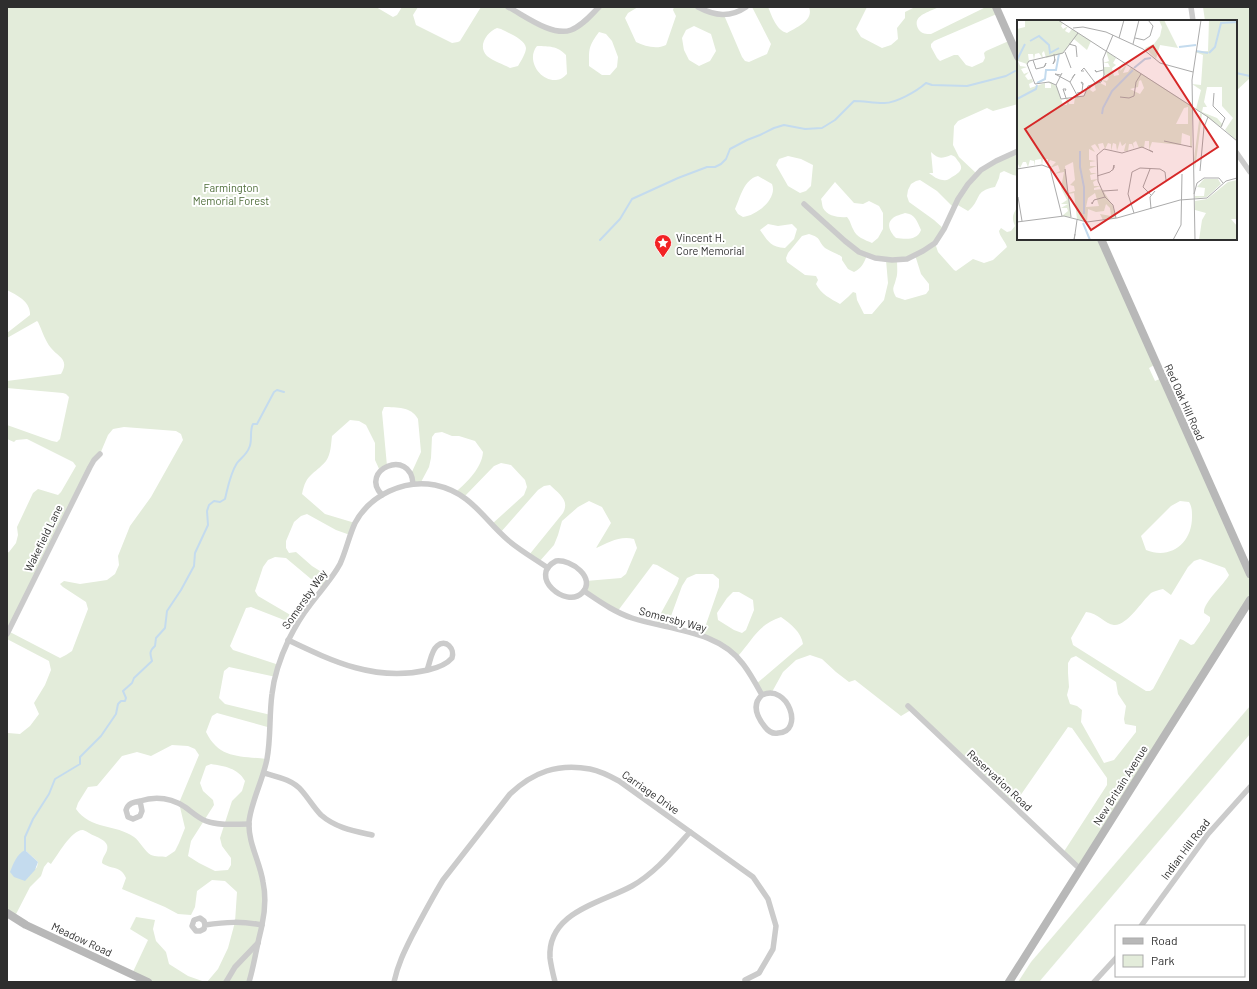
<svg xmlns="http://www.w3.org/2000/svg" width="1257" height="989" viewBox="0 0 1257 989" font-family="Barlow,sans-serif">
  <rect width="100%" height="100%" fill="#fff"/>
  <g fill="#e3ecda" fill-rule="evenodd">
    <path d="M7,7H376L393,17L397,15L402,7H418L413,15L416,25L452,43L458,42L460,41L481,7H508L542,26L570,31L599,7H638L628,13L625,18L636,42C645,46 656,50 666,45L676,16L673,10L674,7H698L724,15L742,57L745,61L749,62L767,54L771,44L752,7H768C772,16 776,30 787,33C797,27 814,21 809,7H867L856,29L861,37L882,48L891,45L898,39L897,28L905,18V12L915,7H939C929,12 910,16 919,30C922,34 926,34 931,34L986,7H996L999,13L934,41L931,44V47L937,58L940,61L954,55H958L966,65L972,67L983,62L985,58L984,53L986,51L1011,40L1018,57V104L993,111L987,108L958,121L954,126L953,145L959,157L977,174L1018,151V176L1013,175L1004,171L1000,173L999,178L995,187C973,191 982,200 968,211L956,204L954,208L937,191L920,180L916,181L911,184L908,190L907,196L909,202L934,220L944,229L935,243L938,252L954,270L956,271L973,259L984,263L993,260L1007,247C1005,241 1000,237 999,231L1001,228L1007,232L1011,231L1015,226C1011,217 1013,214 1018,206V239H1101L1156,364L1149,368L1155,381L1162,378L1250,574V600L1080,869L1063,853L1107,785V778L1072,728L1068,727L1013,806L911,710L901,716L855,680L849,682L836,672L822,659L810,655L796,660L783,672L772,692L762,695L756,684L803,644C801,632 791,624 781,617C757,625 753,640 737,657L702,636L719,587V579L713,574H696L687,578L682,586L667,627L655,624L677,584L679,578L657,565L653,564L617,612L584,591L586,581L621,578L626,574L637,548L634,539C620,535 608,543 596,548L611,523L602,507L589,501L578,507L562,521L558,535L554,545L539,562L529,555L563,513C570,500 559,494 550,485L544,486L538,490L500,533L492,524L524,495L527,487L525,480L511,465L501,463L494,466L464,497L456,492C467,482 482,468 483,452L475,441L459,436H452L442,432L435,433L432,437L431,458L429,467L420,484H413L411,474L421,452L418,419C411,406 397,408 384,407L382,412L387,466L380,471L375,460V443L366,425L359,421L350,420L332,436C331,444 331,454 326,461C314,475 306,473 302,494L325,514L355,523L350,535L336,530L307,514L301,516L294,522L286,541V548L289,553L296,552L312,566L331,578L323,589L286,558L275,557L268,560L263,567L255,591L258,596L299,620L297,625L251,607L246,608L230,646L233,650L279,665L276,677L229,667L224,671L219,698L225,704L271,715V728L217,713L212,716L206,732C219,759 240,756 267,759L249,824L265,901L249,982H207L218,969L228,948L235,922L237,892L225,881L212,880L197,891L195,907L191,915L178,914L165,907L122,889L126,878C121,865 111,870 102,863C102,856 109,852 107,845C105,840 99,838 95,836C91,835 87,831 83,830C72,829 57,856 51,864L48,862L44,867L41,876L30,887L14,918L7,913V737L8,733L20,734L30,726L39,714L34,703L45,685L51,670L49,661L7,639V553L9,552L16,543L18,535L17,527L33,493L38,489L58,495L61,492L76,466L73,462L27,439L16,440L14,442L7,439V425L52,441L57,442L60,439L69,397L66,394L63,393L7,388V381L61,374C70,359 58,357 51,348C45,341 42,330 38,322L37,321L7,338V333L30,315C31,302 17,295 7,290ZM694,26L711,34L716,51L710,61L699,66L689,60L684,50L682,38L686,30ZM497,28L501,29C508,33 525,39 526,48C526,53 521,61 518,66L510,68C503,64 493,61 487,56C477,46 487,32 497,28ZM599,32L606,34L612,41L618,57L617,67L610,75H602L589,66C589,49 588,47 599,32ZM537,46C550,47 556,45 566,55L567,74C564,77 560,80 556,80C539,81 526,59 537,46ZM931,152C938,159 941,159 951,155C955,156 956,158 958,161C965,169 959,173 952,177C949,179 947,181 943,180C938,180 933,176 929,173H933ZM788,156L801,159L813,165L811,186L806,191L800,193L788,186L776,165L779,159ZM758,176L772,184C778,199 756,216 743,217L738,214L735,209C740,198 744,179 758,176ZM835,182L854,203L863,204L869,201L879,206L883,213V229L878,238L872,243C865,240 856,237 853,229C850,223 851,222 847,217C839,218 827,216 823,208C822,206 822,201 821,199ZM905,213C915,214 917,221 921,230C917,241 905,239 896,238C891,233 885,224 893,218C895,216 902,214 905,213ZM768,224L778,226L792,224L797,229L794,239L785,248C770,247 768,241 760,230ZM809,234C822,238 817,240 825,248C831,252 837,253 842,257V260L848,269L854,272C862,268 864,263 867,255L886,260L888,283L884,300L872,314H864L857,300L856,293L853,292L848,297L840,304C831,299 821,294 816,284L818,280L816,276L805,275L787,262L786,258L788,253L802,236ZM915,255L921,274L929,284V290L926,294L905,300L896,297C891,288 894,288 896,279C898,274 897,266 897,260ZM124,427L176,431L181,434L183,440L151,497L130,526L118,556L119,565L115,574L107,580L80,584L64,581L60,584L63,587L86,602L88,609L72,651L66,655L60,658L8,631L94,460L100,454L108,435L113,429ZM1180,501L1189,502C1192,507 1192,511 1192,517C1192,543 1171,560 1146,550L1141,536L1171,506ZM1200,559L1225,568L1229,575C1224,585 1203,602 1204,613L1210,617V621L1194,644L1191,645L1183,640L1180,639L1153,689L1150,691H1146L1073,645L1071,638L1086,612C1098,613 1105,624 1114,625C1127,626 1142,601 1151,593C1154,591 1159,590 1163,589L1171,595L1188,567L1194,561ZM733,592H739L753,600L754,610L746,630L742,633L734,630L718,620L717,613L727,598ZM1076,656L1116,682L1118,694L1126,706L1124,719L1125,724L1136,726V732L1114,760L1104,763L1081,722L1082,710L1077,706L1070,704L1067,695L1069,687L1068,673V663L1071,658ZM172,745L188,746L195,749L199,755L179,803L185,828L179,843L175,851L166,857C162,856 155,857 151,855C144,851 140,841 134,837C116,824 91,830 76,809L78,803L88,787L97,786L122,756L137,752L151,756ZM211,764C224,766 238,768 245,781L242,791L232,801L220,838L222,846L231,858V865L228,870L215,871L199,863L188,856L191,841L214,805L213,800L203,791L200,783L206,766ZM25,850L38,862L37,867L30,874Z"/>
    <polygon points="1203,7 1250,7 1250,78 1236,91 1236,21 1205,21"/>
    <polygon points="1250,706 1250,734 1039,982 1018,982 1031,962"/>
    <polygon points="136,917 155,920 153,929 156,941 166,952 169,964 188,976 205,982 148,982 132,974 148,940 130,929"/>
  </g>
  <path fill="#c4dbee" d="M25,850L38,862L35,870L25,881L14,877L10,872C13,864 17,854 25,850Z"/>
  <g fill="none" stroke-linecap="round" stroke-linejoin="round">
    <g stroke="#c4dbee" stroke-width="2">
      <polyline points="1236,73 1250,76"/>
      <path d="M600,240L620,219L632,199L678,178L707,167H715L721,164L726,159L730,149L747,140L760,135L774,128L784,125L805,129L822,128L835,120L854,101C864,101 873,103 883,103C895,104 917,91 926,83L932,85L967,86L1006,76L1015,71"/>
      <path d="M25,852V837L33,819L49,794L55,779L80,764V757L101,736L116,714L118,704L121,701H125L126,698L123,691L132,683L134,678L152,661C150,654 149,651 155,646L156,638L165,628L167,611L181,590L194,566L195,553L208,525L207,511L209,505L214,501L220,502L225,499C228,487 230,474 237,463C241,458 247,454 249,448C253,441 249,431 253,424H257L274,392L277,390L284,392"/>
    </g>
    <g stroke="#cbcbcb" stroke-width="5.5">
      <path d="M508,7C524,15 552,37 571,30C582,26 591,15 599,7"/>
      <path d="M698,7C715,16 730,18 746,7"/>
      <polyline points="1191,7 1193,21"/>
      <polyline points="1236,152 1250,172"/>
      <polyline points="804,204 845,241 859,252 875,258 892,260 907,259 923,251 935,243 944,229 958,199 968,184 981,170 996,161 1018,151"/>
      <path d="M382,495C358,470 411,447 413,484"/>
      <path d="M556,561C571,559 597,578 582,593C566,609 527,576 556,561Z"/>
      <path d="M584,591C599,601 614,612 632,618C669,630 718,630 743,664C750,673 756,684 762,695C751,705 757,717 765,727C768,731 773,734 778,733C805,732 788,683 762,695"/>
      <polyline points="7,634 90,467 94,460 100,454"/>
      <path d="M288,640C334,662 376,682 428,670C437,668 446,665 452,658C455,649 446,638 437,646C431,651 430,663 427,670"/>
      <polyline points="908,706 1080,869"/>
      <path d="M264,773C278,777 293,780 302,791C309,799 314,808 321,815C336,828 354,831 372,835"/>
      <path d="M140,801L142,811L140,816L133,819L128,817L126,810C128,803 134,802 140,801C156,796 171,798 185,807C192,812 198,818 206,821C219,826 235,824 249,824"/>
      <path d="M205,925L204,929L200,931H196L192,926L194,920L200,918L204,921L205,925C226,922 242,921 262,925"/>
      <polyline points="1141,926 1208,834 1250,787"/>
      <polyline points="226,982 235,967 258,943"/>
      <path d="M249,982C253,969 255,956 258,943C259,937 261,931 262,925C265,911 266,896 263,882C260,862 248,843 249,822C251,802 263,780 267,759C271,738 269,716 272,694C274,676 281,656 289,639C295,627 302,615 310,605C320,591 332,579 340,564C346,551 349,536 355,523C370,495 404,479 435,485C472,493 483,519 509,541C521,551 535,559 548,568"/>
      <path d="M394,982C398,964 404,952 412,936C422,917 432,898 443,880L510,794C533,772 558,763 590,769C600,771 610,776 619,781L753,877L768,899L776,926L773,949L759,973L745,980"/>
      <path d="M555,982C553,974 551,966 550,958C547,912 601,903 632,886C655,873 672,852 690,832"/>
      <polyline points="1094,982 1116,958"/>
    </g>
    <g stroke="#b8b8b8" stroke-width="8">
      <polyline points="996,7 1018,57"/>
      <polyline points="1101,239 1250,574"/>
      <polyline points="7,913 26,925 148,982"/>
      <polyline points="1009,982 1250,600"/>
    </g>
  </g>
  <defs>
    <symbol id="sight-pin" viewBox="-11 -11 22 30"><path d="M0 17L-7.5 6A9.5 9.5 0 1 1 7.5 6Z" fill="#f22224" stroke="#fff"/><path d="M0-6L1.8-2.2L6-1.7L2.9 1.2L3.7 5.4L0 3.3L-3.7 5.4L-2.9 1.2L-6-1.7L-1.8-2.2Z" fill="#fff"/></symbol>
  </defs>
  <g fill-rule="evenodd">
    <use href="#sight-pin" x="653" y="233" width="20" height="27"/>
  </g>
  <g text-anchor="middle" dominant-baseline="central" stroke-width="4" stroke-linejoin="round" paint-order="stroke">
    <g font-size="11" fill="#4d6c38" stroke="#fff">
      <text x="231" y="187">Farmington<tspan x="231" dy="13">Memorial Forest</tspan></text>
    </g>
    <g font-size="11" fill="#2e2e2e" stroke="#fff" text-anchor="start">
      <text x="676" y="237">Vincent H.<tspan x="676" dy="13">Core Memorial</tspan></text>
    </g>
    <g font-size="11" fill="#2e2e2e" stroke="#fff">
      <text transform="translate(1185 402) rotate(66)">Red Oak Hill Road</text>
      <text transform="translate(43 538) rotate(-64)">Wakefield Lane</text>
      <text transform="translate(304 599) rotate(-55)">Somersby Way</text>
      <text transform="translate(673 619) rotate(15)">Somersby Way</text>
      <text transform="translate(1000 780) rotate(43)">Reservation Road</text>
      <text transform="translate(1120 785) rotate(-58)">New Britain Avenue</text>
      <text transform="translate(651 792) rotate(35)">Carriage Drive</text>
      <text transform="translate(1185 849) rotate(-53)">Indian Hill Road</text>
      <text transform="translate(82 939) rotate(25)">Meadow Road</text>
    </g>
  </g>
  <g transform="translate(1017 20)">
    <rect width="220" height="220" fill="#fff"/>
    <path d="M8,0H41L46,3L44,6L46,9L51,6L48,11L52,13L55,9L74,21L70,30L57,19L45,34L29,38L27,31L25,33L26,39L22,33L18,34L17,40L16,34H11L12,41L10,44L1,41L3,46L10,47L4,49L7,54L12,52L8,56L11,60L15,59L16,62L12,64L13,68L28,63V68H34V64L30,62H34L40,67L46,85H50L49,78H51L52,84H57L58,77L67,76L70,68L75,64L73,70L76,72L79,70L77,64L83,63L89,66V63L85,60L90,61L92,58L87,55L86,47H93L91,43H86L92,41L89,31L99,38L96,43L99,45L95,48L97,56L102,55L101,51L106,42L103,51L110,44L106,53L111,52L114,47L175,86V127L173,126V116L165,113L164,125L135,122L132,130V121H128L127,128H122L119,121L116,123L117,129L115,124H112L111,131H107L109,123L105,126L103,121L100,131L99,124L96,123L94,131V124L91,123L88,129L86,123L81,124L83,131L78,124L74,126L78,132L72,129V140L79,141L73,142V146H80L72,149L74,153H80L73,155L74,160L81,159L76,162L77,166H84L77,168V170L85,169L96,186L99,198L86,200L83,194L94,196L93,188L89,184L87,191L79,192L71,189L70,202L60,199L57,173L51,174L54,197L45,196L51,191L50,188H44L51,184H44L50,180L44,168L47,152L37,154L43,151L41,145L33,148L39,142L33,140L30,146L31,139H26L25,145L24,139L18,140V146L17,141L13,140L11,147L9,142H6L3,148L0,142V9L8,7ZM124,60L127,68L123,74L113,69L121,67L122,61ZM171,87V104H159L167,88ZM56,142L58,160L53,165L57,166L58,171L51,173L48,146ZM78,173L82,186L69,187L71,178ZM142,0H147L161,28L143,25L139,39L128,28L137,24L143,16L145,7ZM192,0H220V121L208,110L216,98L205,86V67H190L187,82L190,87H186L185,92L200,98L206,105L204,107L179,89L184,70L175,64L184,65L186,35L178,32L191,31ZM183,93L185,94L178,150L177,139ZM187,159H201L204,164L190,177L178,178V176H187L188,168L180,167ZM220,160V199H214L220,206V220H182L185,200L189,193L178,190V181L190,179L211,162Z" fill="#e3ecda" fill-rule="evenodd"/>
    <path fill="none" stroke="#c4dbee" stroke-width="2" d="M13,21L22,16L32,25L33,33L42,28M162,27L179,25M179,31L191,33M192,33L198,27L204,3L220,2M0,40L8,24M117,48L128,39L134,38M20,63L28,59L29,50H39L42,34M0,79L19,69L20,65M85,94L86,88L95,71L116,50M63,131V147L67,167V194M66,203L73,220"/>
    <path fill="none" stroke="#ababab" stroke-width="1" d="M41,0L191,97L220,121M56,8L66,7L89,12L126,29L143,43L176,52M61,13L46,33L12,41L10,44L18,64L32,62L39,65L44,79L67,76L71,66L84,62L87,55L86,39L96,15M102,18L107,0M118,18L127,20L133,16L136,6L131,0M52,24L59,26L60,37M116,24L122,0M48,32L54,48M37,34L38,41L36,44L38,39M16,40L19,49L27,47L28,46L29,43L27,47M67,51H64L67,48L79,64M80,52L78,50L79,52L86,50M44,55L38,54L53,62L61,77M53,62L58,54L55,58M39,65L45,53M48,71L49,69H46L49,78M60,73L65,72L66,63L64,62L66,65M197,73L196,86L208,98L204,107M103,77L112,78L117,76L119,62L124,54M147,121L175,127M0,149L25,145L33,148L45,196M48,149L54,197M133,149L126,167L134,175M183,151L187,107L191,97M80,156L93,152L95,150H96V149L97,148V145L96,149M86,171L101,170M177,174L180,163L187,158H202L206,163M1,177L5,201M75,182V184L77,180L88,177M134,189L133,177L138,171M117,193L111,174L115,152L123,148L143,149L148,152L149,160M99,198L96,185L88,177L81,161L80,135L87,129L105,133L125,127L136,132L132,130M0,202L47,196L70,202L100,198L163,180L190,178L209,161L220,158M58,214L60,200M57,220L58,214L57,220M156,220L164,205L165,154M178,220L175,60L184,0"/>
    <path fill="#d62828" fill-opacity="0.15" stroke="#d62828" stroke-width="2" d="M136,26L201,127L74,210L8,109Z"/>
    <rect width="220" height="220" fill="none" stroke="#2e2e2e" stroke-width="2"/>
  </g>
  <rect width="1257" height="989" fill="none" stroke="#2e2e2e" stroke-width="16"/>
  <rect x="1115" y="925" width="130" height="52" fill="#ffffff" stroke="#ababab"/>
  <rect x="1123" y="938" width="20" height="6" fill="#b8b8b8" stroke="#ababab"/>
  <text x="1151" y="945" font-size="12" fill="#2e2e2e">Road</text>
  <rect x="1123" y="955" width="20" height="12" fill="#e3ecda" stroke="#ababab"/>
  <text x="1151" y="965" font-size="12" fill="#2e2e2e">Park</text>
</svg>
